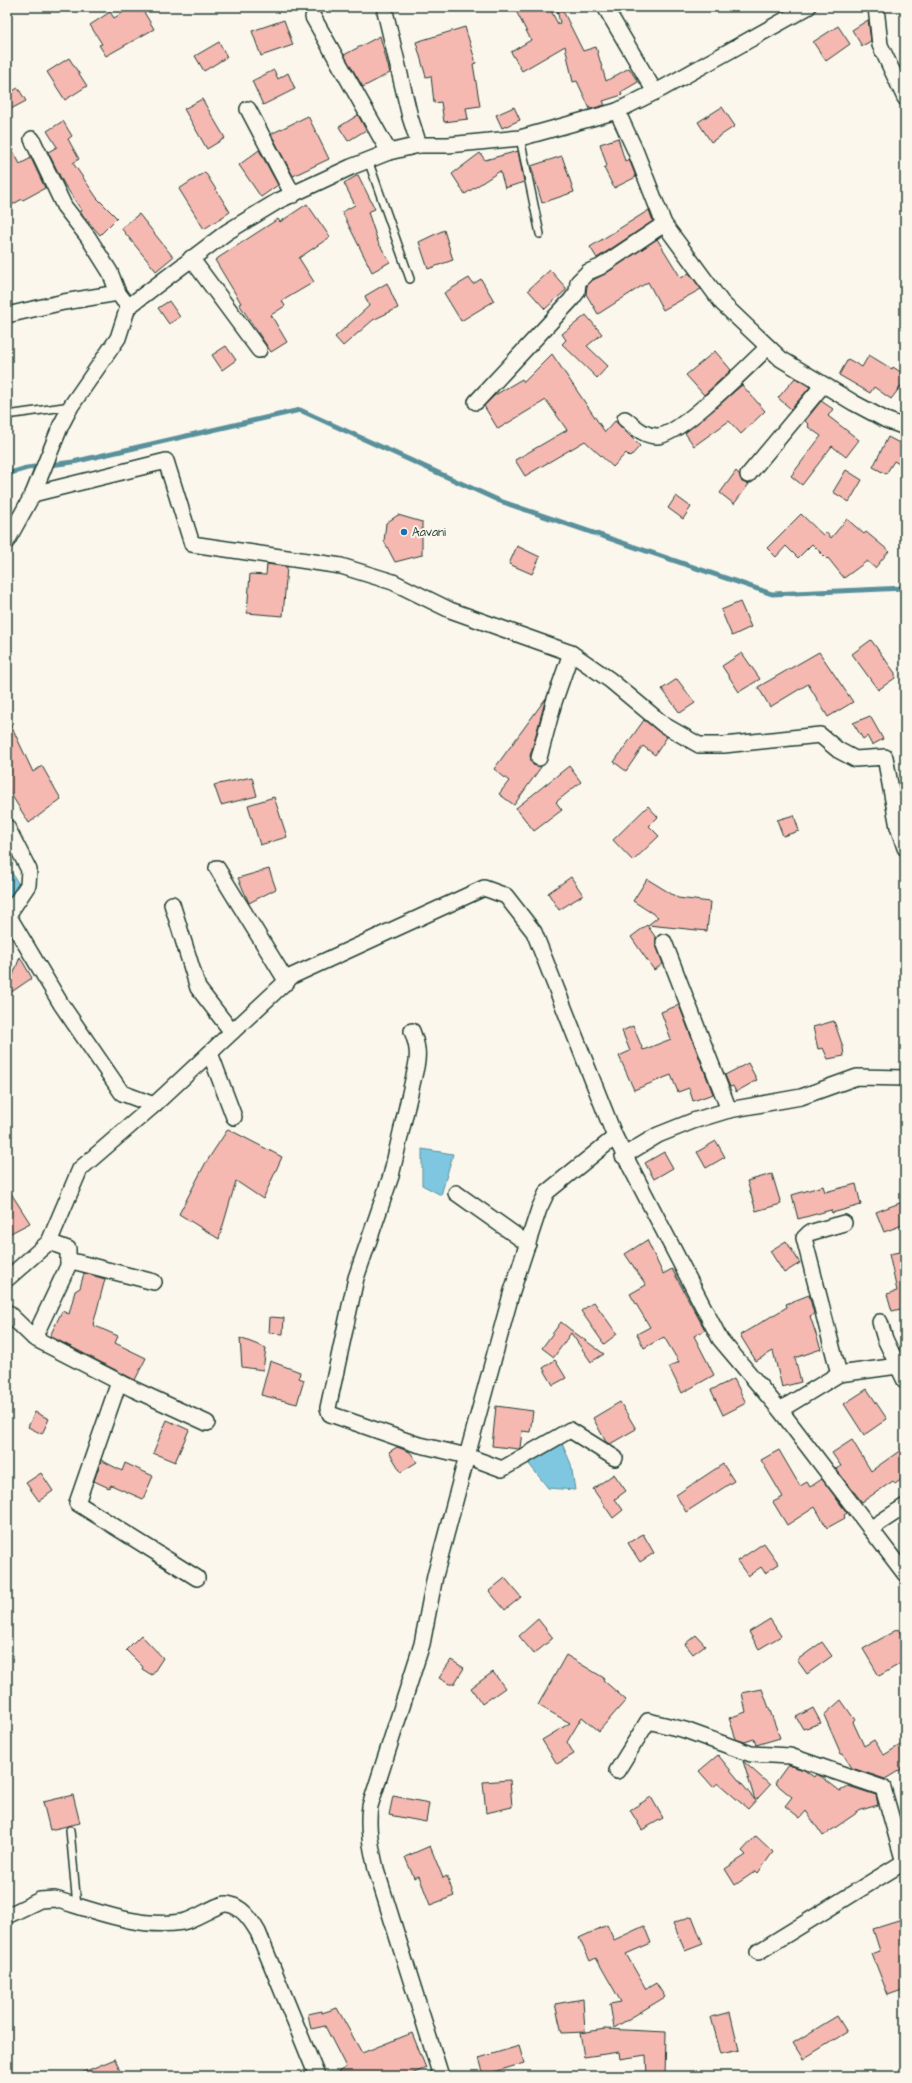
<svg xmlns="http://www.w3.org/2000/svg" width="912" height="2083" viewBox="0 0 912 2083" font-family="'Architects Daughter',sans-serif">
  <rect width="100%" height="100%" fill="#fbf7ec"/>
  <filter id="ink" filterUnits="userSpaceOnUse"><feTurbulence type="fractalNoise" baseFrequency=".025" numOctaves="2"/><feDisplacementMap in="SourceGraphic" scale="8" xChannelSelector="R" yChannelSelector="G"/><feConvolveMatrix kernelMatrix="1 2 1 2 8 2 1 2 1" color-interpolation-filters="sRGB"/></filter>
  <g filter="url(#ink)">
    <g fill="#7fc7e0" stroke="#59909b">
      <polygon points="7,864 23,892 7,901"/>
      <polygon points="422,1149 453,1154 441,1195 422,1185"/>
      <polygon points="557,1432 571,1464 575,1490 548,1488 529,1464"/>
    </g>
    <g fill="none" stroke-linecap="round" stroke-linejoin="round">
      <polyline stroke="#59909b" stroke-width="5" points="7,474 27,468 73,462 300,410 500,501 772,594 905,588"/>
    </g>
    <g fill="#f5b9b1" stroke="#1f3d34">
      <polygon points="132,7 141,7 154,29 106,56 99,45 102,44 90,25 110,12 114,18"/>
      <polygon points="514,7 549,7 558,24 560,23 557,10 562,9 583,51 596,47 606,81 629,68 638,82 621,92 622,95 603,101 605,105 590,109 577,81 573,82 565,46 522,71 511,52 531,40"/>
      <polygon points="284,20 293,45 261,56 252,31"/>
      <polygon points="868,20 871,41 862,46 852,30"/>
      <polygon points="838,26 850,44 826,61 813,42"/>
      <polygon points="465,27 476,63 473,64 480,106 466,108 468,119 444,122 441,102 434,103 431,76 426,77 416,42"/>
      <polygon points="380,36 390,73 363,87 344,55"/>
      <polygon points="219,42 227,57 204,71 195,56"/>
      <polygon points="69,58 87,86 65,100 47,72"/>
      <polygon points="274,70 278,79 288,73 295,89 263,105 252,81"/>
      <polygon points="18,88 26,101 7,111 7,94"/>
      <polygon points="202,99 225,138 207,149 184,109"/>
      <polygon points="514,107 520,120 502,128 496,115"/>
      <polygon points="722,107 735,126 711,142 698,122"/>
      <polygon points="358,115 366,130 348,141 339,127"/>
      <polygon points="308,116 329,159 293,176 271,134"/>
      <polygon points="63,121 72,136 68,139 79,159 73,163 97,198 117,218 100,235 80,212 82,211 64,184 48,152 57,147 47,131"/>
      <polygon points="618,138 625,161 629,159 636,177 614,188 604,168 607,166 600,144"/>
      <polygon points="7,139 20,164 31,158 45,188 23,200 22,199 7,208"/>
      <polygon points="259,150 278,185 261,197 239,165"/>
      <polygon points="518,151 524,182 505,188 500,171 465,194 452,174 480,153 485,160"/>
      <polygon points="562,156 574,192 542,203 531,166"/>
      <polygon points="205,172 230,212 204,229 179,189"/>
      <polygon points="358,175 375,209 368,212 378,242 390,262 372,272 342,212 355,205 344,183"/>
      <polygon points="307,204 330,237 299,258 314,282 282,301 285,306 271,315 287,342 271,352 239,304 241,303 215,260 278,219 280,222"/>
      <polygon points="649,210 653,221 597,258 590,247"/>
      <polygon points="139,214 173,257 156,271 121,228"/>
      <polygon points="444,230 453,260 428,269 419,242"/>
      <polygon points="657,239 681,278 689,273 701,289 663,310 648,282 598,314 586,294 587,286 593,280 605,274"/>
      <polygon points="550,270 567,289 545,309 528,290"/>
      <polygon points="469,278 473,284 481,279 494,301 461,321 444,293"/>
      <polygon points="387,283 398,308 373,320 343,346 335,337 369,306 365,296"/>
      <polygon points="169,301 180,317 169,324 158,308"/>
      <polygon points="586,315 602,334 587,346 608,366 597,378 562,344 566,340 562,334"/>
      <polygon points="226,346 236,360 222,370 212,355"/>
      <polygon points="715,351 731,370 704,395 686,375"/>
      <polygon points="552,354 605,432 615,421 640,446 630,457 626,453 613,467 585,441 525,476 515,460 567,430 546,400 498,429 484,406 495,395 522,379 524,382"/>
      <polygon points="869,355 892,369 893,367 905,375 905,381 891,399 874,387 870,393 839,375 848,359 862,367"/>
      <polygon points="795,378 810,387 791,409 778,398"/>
      <polygon points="742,385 765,411 741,434 729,421 694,446 685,433"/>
      <polygon points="821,401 833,409 828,416 859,440 846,457 832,446 802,485 791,476 821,436 808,427 809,425 805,421"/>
      <polygon points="888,437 905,446 905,467 894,461 886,474 873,467"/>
      <polygon points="846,470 862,480 849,502 833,492"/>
      <polygon points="736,471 739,474 742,482 749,484 734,504 720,493"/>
      <polygon points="676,496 691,507 683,519 668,508"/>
      <polygon points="801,514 823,535 826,532 831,538 847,519 864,534 866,532 889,551 875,568 867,561 844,578 828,558 827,559 812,544 798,558 786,546 776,557 767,548"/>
      <polygon points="398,515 422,522 422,555 395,562 384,541 386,523"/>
      <polygon points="517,546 540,557 532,574 509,564"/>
      <polygon points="267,564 287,567 283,616 247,613 250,574 266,575"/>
      <polygon points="740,602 751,627 732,636 721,610"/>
      <polygon points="871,640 895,673 895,678 878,690 852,654"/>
      <polygon points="819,652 853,702 828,717 808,684 770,707 758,687"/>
      <polygon points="742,653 760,679 739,692 722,666"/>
      <polygon points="677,679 695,703 680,713 662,689"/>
      <polygon points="546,698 530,756 533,765 541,767 514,805 499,794 509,781 494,769"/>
      <polygon points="870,716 883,739 872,745 867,736 863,739 853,723"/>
      <polygon points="7,717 33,772 42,766 61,799 29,823 7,788"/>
      <polygon points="644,720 667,737 655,755 643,746 626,771 614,762"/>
      <polygon points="569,766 581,782 556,802 562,810 534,831 516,808"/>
      <polygon points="252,777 257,796 221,805 214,785"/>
      <polygon points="274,797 287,837 260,845 248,805"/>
      <polygon points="648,806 658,817 649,826 659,836 633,861 613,840"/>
      <polygon points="794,815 799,831 783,836 777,820"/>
      <polygon points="269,869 276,889 249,903 238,878"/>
      <polygon points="571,877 583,895 559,910 548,893"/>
      <polygon points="647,879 678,898 710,902 707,931 648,925 658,917 633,901"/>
      <polygon points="647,925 656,938 656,945 663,964 654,970 631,937"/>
      <polygon points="20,957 32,978 7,995 7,991"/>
      <polygon points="679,1005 713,1094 693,1101 689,1088 678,1092 671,1075 634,1090 619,1056 630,1051 622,1031 633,1026 643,1050 671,1039 661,1012"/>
      <polygon points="834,1021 843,1047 844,1056 828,1059 823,1048 818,1049 813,1027"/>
      <polygon points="748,1063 757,1080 736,1092 733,1086 730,1087 725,1075"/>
      <polygon points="228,1129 282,1157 263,1199 236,1181 219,1239 179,1214 205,1164"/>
      <polygon points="716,1141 725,1157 706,1168 697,1152"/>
      <polygon points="664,1152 673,1168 654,1179 645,1163"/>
      <polygon points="772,1174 781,1204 756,1211 747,1181"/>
      <polygon points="856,1184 861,1205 832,1213 831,1210 798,1219 792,1195 823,1186 825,1192"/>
      <polygon points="7,1187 30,1223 7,1235"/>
      <polygon points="905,1201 905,1224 884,1232 876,1212"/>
      <polygon points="647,1240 663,1274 672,1269 705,1330 694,1336 714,1375 682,1393 669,1367 679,1362 664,1337 644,1348 637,1334 650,1327 630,1294 646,1285 625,1254"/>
      <polygon points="786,1241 800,1263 784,1273 770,1251"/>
      <polygon points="905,1251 905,1308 892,1311 887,1294 897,1291 889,1254"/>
      <polygon points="84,1273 105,1279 93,1325 118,1336 115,1343 146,1358 135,1380 50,1336 62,1311 69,1314 75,1291 80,1288"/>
      <polygon points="809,1295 814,1314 810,1316 821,1349 795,1358 801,1382 782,1387 773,1351 756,1361 740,1335 787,1307 786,1304"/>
      <polygon points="594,1302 617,1334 604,1344 581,1311"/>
      <polygon points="270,1317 284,1318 283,1334 269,1333"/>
      <polygon points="561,1322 571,1330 604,1354 591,1362 571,1333 554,1357 542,1348"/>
      <polygon points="240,1338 266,1348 263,1370 242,1367"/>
      <polygon points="555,1360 566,1378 553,1385 543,1368"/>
      <polygon points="270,1361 300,1372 299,1378 304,1380 297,1404 261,1395"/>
      <polygon points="734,1379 746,1403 723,1415 711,1390"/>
      <polygon points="867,1389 887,1419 864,1435 844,1404"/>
      <polygon points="620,1402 636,1429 610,1444 606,1442 593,1418"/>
      <polygon points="496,1406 533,1411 530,1432 522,1431 520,1448 519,1449 492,1446"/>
      <polygon points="35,1412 49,1419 42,1434 28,1427"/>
      <polygon points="167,1420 189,1430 175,1462 153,1453"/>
      <polygon points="852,1440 871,1471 905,1447 905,1477 895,1484 893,1481 862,1502 836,1469 841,1466 832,1453"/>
      <polygon points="397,1447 410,1452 417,1462 401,1472 389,1452"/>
      <polygon points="779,1450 800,1486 807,1482 810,1487 822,1479 847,1513 844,1515 845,1518 827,1528 815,1507 787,1525 773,1502 783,1497 761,1460"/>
      <polygon points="101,1460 122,1471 125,1463 153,1476 143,1499 111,1485 109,1488 94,1481"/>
      <polygon points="723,1464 734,1481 686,1512 676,1495"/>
      <polygon points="41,1473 53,1491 39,1501 26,1483"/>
      <polygon points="614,1474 626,1491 615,1499 623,1510 613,1518 593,1489"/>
      <polygon points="643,1534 654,1553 640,1562 628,1543"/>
      <polygon points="764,1543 779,1564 765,1573 761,1567 748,1576 737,1561"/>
      <polygon points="505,1578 521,1597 505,1610 489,1591"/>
      <polygon points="538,1619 553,1638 534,1654 519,1636"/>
      <polygon points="770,1619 781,1636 759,1649 749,1632"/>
      <polygon points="898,1629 905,1641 905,1661 879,1676 863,1649"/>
      <polygon points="141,1635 163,1658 152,1675 142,1669 143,1667 126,1650"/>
      <polygon points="696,1635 705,1645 693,1654 685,1644"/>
      <polygon points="822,1642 832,1656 807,1674 797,1660"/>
      <polygon points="566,1655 604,1678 603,1680 626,1700 599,1731 582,1717 567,1742 574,1754 557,1764 542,1740 570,1723 538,1705"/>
      <polygon points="451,1660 464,1668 454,1684 449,1684 439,1678"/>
      <polygon points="493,1672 505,1688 482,1704 471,1688"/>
      <polygon points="762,1689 780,1738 756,1745 754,1739 745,1742 736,1739 729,1718 746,1712 742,1693"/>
      <polygon points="841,1700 855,1720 853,1722 864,1746 874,1740 884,1755 905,1742 905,1767 885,1779 852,1768 843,1754 841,1754 824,1715"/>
      <polygon points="813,1708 821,1723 803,1729 796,1717"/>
      <polygon points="718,1755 755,1800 743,1761 770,1785 748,1809 718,1783 713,1787 699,1771"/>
      <polygon points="788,1765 804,1770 814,1777 816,1774 822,1777 840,1791 848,1786 876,1795 878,1805 861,1810 823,1836 806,1811 800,1818 785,1806 792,1797 775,1783"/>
      <polygon points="510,1780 512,1807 486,1813 483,1782"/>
      <polygon points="73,1795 80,1823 50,1830 43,1802"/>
      <polygon points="393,1796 429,1803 426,1822 389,1815"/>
      <polygon points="651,1797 663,1818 642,1830 630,1810"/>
      <polygon points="756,1836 773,1852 758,1873 756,1871 735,1885 725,1869 746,1855 742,1851"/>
      <polygon points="430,1846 443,1878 447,1876 454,1896 430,1905 419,1876 414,1878 405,1857"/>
      <polygon points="692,1916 703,1944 685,1951 673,1923"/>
      <polygon points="905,1919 905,1989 888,1995 872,1954 880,1951 873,1929"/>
      <polygon points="607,1925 614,1940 644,1926 651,1943 626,1954 646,1989 656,1983 665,1997 614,2028 610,2004 621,2002 596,1958 590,1961 579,1938"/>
      <polygon points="583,1999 585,2032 562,2033 555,2004"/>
      <polygon points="337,2008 362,2053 412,2033 426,2068 407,2076 332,2076 346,2067 325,2026 311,2029 308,2014 322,2011 322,2013"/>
      <polygon points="730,2012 739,2050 721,2054 711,2017"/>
      <polygon points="837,2016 847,2032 803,2059 793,2043"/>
      <polygon points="605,2029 666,2032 665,2076 647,2076 646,2055 620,2059 619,2052 584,2057 580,2033"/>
      <polygon points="519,2046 524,2063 484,2075 479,2058"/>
      <polygon points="115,2059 122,2076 74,2076"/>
    </g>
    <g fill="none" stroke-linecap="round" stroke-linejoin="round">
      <defs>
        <g id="service">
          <polyline points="520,138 540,234"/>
          <polyline points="368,160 410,279"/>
          <polyline points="7,415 71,406"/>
          <polyline points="70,1830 77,1906"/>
        </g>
        <g id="minor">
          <polyline points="384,7 410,117 419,145"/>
          <polyline points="605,7 655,92"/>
          <polyline points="876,7 880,45 905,98"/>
          <polyline points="313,17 389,152"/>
          <polyline points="248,109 293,195"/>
          <polyline points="617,111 635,150 664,224 722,303 781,359 854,403 886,420 905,427"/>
          <polyline points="32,139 64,206 88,237 110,272 118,293"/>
          <polyline points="191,258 259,350"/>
          <polyline points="7,315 64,302 118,293 124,301"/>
          <polyline points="476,402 571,300 577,292 578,282 588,272 600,267 664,224"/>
          <path d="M625,419C635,427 644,436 657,436C679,437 750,364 768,347"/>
          <polyline points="748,475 823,385"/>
          <polyline points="33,494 166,461 192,544 341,566 393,582 450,610 571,653 610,680 664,725 699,745 724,745 820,735 838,750 855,759 885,757 898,827 905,848"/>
          <polyline points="7,541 33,494 61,425 71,406 118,338 128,307 227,232 278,201 351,167 389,152 419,145 448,145 520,138 617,111 663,88 808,7"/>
          <polyline points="539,758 554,702 571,653"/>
          <polyline points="7,827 29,870 28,885 8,915 61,1004 122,1093 154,1105"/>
          <polyline points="217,868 287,982"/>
          <polyline points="172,904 198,988 232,1032"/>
          <polyline points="664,942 729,1110"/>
          <path d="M412,1031C417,1044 419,1054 416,1067L391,1176L356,1278L328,1408L330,1414L416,1444L467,1456L502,1469L570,1430L615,1458"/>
          <polyline points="210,1053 234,1117"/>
          <polyline points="623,1156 658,1135 693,1121 729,1110 801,1097 857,1077 905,1078"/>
          <polyline points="456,1193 528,1244"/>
          <polyline points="49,1242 68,1249 68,1266 34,1338 133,1389 207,1423"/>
          <polyline points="68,1260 154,1282"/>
          <polyline points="7,1279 49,1242 80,1169 154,1105 292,976 484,888 506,896 534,932 615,1137 720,1339 780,1410 905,1574"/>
          <polyline points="7,1312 34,1338"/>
          <polyline points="880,1322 885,1339 905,1381"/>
          <polyline points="839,1374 804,1238 809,1233 844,1223"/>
          <polyline points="119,1382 77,1503 197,1578"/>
          <polyline points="780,1410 839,1374 905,1365"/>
          <polyline points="870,1529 905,1506"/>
          <polyline points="617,1771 648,1721 685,1730 751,1754 790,1756 883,1788 905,1866"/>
          <path d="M7,1916L40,1900L55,1899C95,1911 140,1929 182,1922C195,1920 218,1903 227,1904C242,1906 251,1920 258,1932L317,2076"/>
          <polyline points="758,1952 904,1862"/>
          <path d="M441,2076L376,1869C371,1847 367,1828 370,1806L422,1644L435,1576L467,1456L512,1291L539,1209L547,1192L615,1137"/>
        </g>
      </defs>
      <use href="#service" stroke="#1f3d34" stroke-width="10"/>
      <use href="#minor" stroke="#1f3d34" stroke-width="18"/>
      <use href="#service" stroke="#fbf7ec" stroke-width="7"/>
      <use href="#minor" stroke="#fbf7ec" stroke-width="15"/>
    </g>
  </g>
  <circle fill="#1f6fb2" stroke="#fbf7ec" stroke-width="1.5" cx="404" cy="532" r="4"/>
  <g text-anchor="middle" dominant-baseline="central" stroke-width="4" stroke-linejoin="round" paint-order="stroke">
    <g font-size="12" fill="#1f3d34" stroke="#fbf7ec" text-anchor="start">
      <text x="412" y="532">Aavani</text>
    </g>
  </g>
  <rect width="912" height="2083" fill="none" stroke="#fbf7ec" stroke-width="24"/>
  <rect x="12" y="12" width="888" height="2059" fill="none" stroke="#1f3d34" stroke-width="1.5" filter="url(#ink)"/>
</svg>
